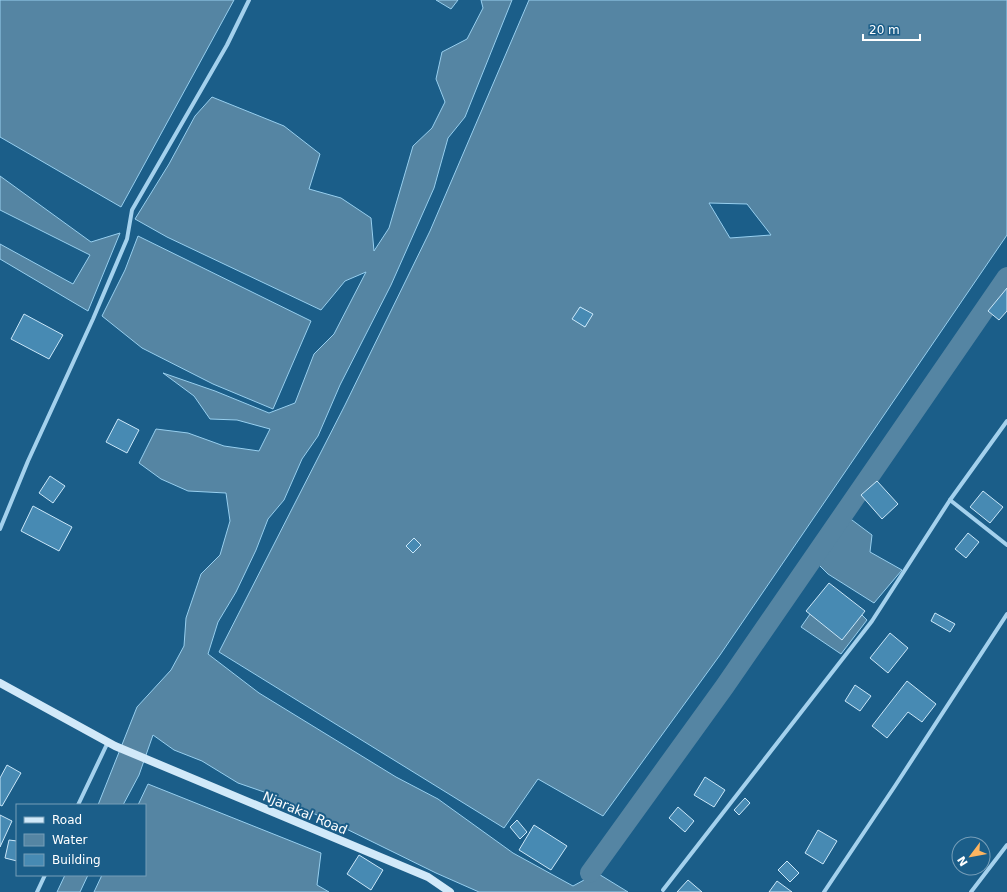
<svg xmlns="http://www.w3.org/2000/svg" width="1007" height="892" viewBox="0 0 1007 892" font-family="'DejaVu Sans',sans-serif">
  <rect width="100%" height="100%" fill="#1b5e89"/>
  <g fill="#5585a3" stroke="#97cfef" fill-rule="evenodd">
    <polygon points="0,0 234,0 121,207 0,137"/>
    <polygon points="436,0 458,0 451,9"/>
    <polygon points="481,0 512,0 465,117 448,138 434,188 391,285 340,385 318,436 302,459 284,500 268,519 256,550 236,592 218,622 208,654 259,693 396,777 438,799 513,853 573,886 597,873 628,892 479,892 436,873 324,818 267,793 238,783 202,761 174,750 153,735 139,775 123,805 98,805 137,707 171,670 184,646 186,618 201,574 220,555 230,521 226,493 188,491 161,479 139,463 156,429 188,433 224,446 259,451 270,429 237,420 210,419 194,396 163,373 215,391 269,413 295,403 314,354 334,334 366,272 345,281 321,310 167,237 135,219 169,164 195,116 212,97 284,126 320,154 309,189 341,198 371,218 374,251 389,228 413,146 432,128 445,102 436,79 442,52 467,39 483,8"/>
    <path d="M529,0H1007V235L720,655L603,816L538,779L504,828L219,652L345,405L430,231ZM709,203L747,204L771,235L730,238ZM580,307L592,314L585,327L573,319ZM414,538L421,545L413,553L406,546Z"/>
    <polygon points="0,176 91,242 120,233 88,311 0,259 0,244 73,284 90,255 0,210"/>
    <polygon points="138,236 311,321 273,409 213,384 142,348 102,316 125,270"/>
    <polygon points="844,514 872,535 870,552 902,570 874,603 828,574 813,559"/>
    <polygon points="826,591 852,605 867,620 841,654 801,627"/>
    <polygon points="148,784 321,853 317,885 329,892 94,892 102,875 145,875 145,805 138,805"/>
    <polygon points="65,875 88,875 80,892 57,892"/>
  </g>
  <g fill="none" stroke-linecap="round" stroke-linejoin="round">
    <polyline stroke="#5585a3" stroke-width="20" points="590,873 725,686 1007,277"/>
  </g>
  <g fill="#478ab3" stroke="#cae7f9">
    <polygon points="1007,288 1007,311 999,320 988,311"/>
    <polygon points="580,307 593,314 585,327 572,319"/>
    <polygon points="24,314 63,335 49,359 11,339"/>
    <polygon points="118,419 139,430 127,453 106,442"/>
    <polygon points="50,476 65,486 53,503 39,493"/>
    <polygon points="877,481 898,504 882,519 861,495"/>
    <polygon points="983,491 1003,507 990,523 970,507"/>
    <polygon points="33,506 72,527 59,551 21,531"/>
    <polygon points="968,533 979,542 966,558 955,549"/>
    <polygon points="414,538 421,545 413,553 406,546"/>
    <polygon points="829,583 865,611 842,640 806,611"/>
    <polygon points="935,613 955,624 950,632 931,621"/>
    <polygon points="890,633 908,648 888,673 870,658"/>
    <polygon points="907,681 936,704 922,722 908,712 887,738 872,726"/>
    <polygon points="855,685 871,696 860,711 845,701"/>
    <polygon points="7,765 21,773 2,806 0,805 0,778"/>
    <polygon points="705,777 725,790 714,807 694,795"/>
    <polygon points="745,798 750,803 739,815 734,810"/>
    <polygon points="678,807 694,821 685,832 669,818"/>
    <polygon points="0,815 12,821 0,847"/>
    <polygon points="517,820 527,832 520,839 510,827"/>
    <polygon points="534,825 567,846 551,870 519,850"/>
    <polygon points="818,830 837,841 823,864 805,853"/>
    <polygon points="9,840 17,841 17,861 5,858"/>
    <polygon points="359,855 383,870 371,890 347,874"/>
    <polygon points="787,861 799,873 790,882 778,870"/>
    <polygon points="688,880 702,892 677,892"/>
    <polygon points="777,881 792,892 769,892"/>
  </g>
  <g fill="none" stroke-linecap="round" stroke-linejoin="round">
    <g stroke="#a4d1ed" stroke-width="4">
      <polyline points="950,500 1007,545"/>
      <polyline points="0,529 28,461 93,319 127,239 132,210 227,45 249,0"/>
      <polyline points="78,805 108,742"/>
      <polyline points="663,890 872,621 950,500 1007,421"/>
      <polyline points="37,892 45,875"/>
      <polyline points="824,892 895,786 1007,614"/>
      <polyline points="971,892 1007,845"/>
    </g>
    <polyline stroke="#d1e9f9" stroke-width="8" points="0,683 115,746 428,877 450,892"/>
  </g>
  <g text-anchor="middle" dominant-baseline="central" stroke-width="4" stroke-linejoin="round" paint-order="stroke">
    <g font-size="13" fill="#fff" stroke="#1b5e89">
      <text transform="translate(305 813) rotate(23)">Njarakal Road</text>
    </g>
  </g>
  <rect x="16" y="804" width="130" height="72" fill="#1b5e89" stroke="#769eb8"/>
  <rect x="24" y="817" width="20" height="6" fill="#d1e9f9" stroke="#769eb8"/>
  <text x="52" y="824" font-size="12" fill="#ffffff">Road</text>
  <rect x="24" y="834" width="20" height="12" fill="#5585a3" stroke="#769eb8"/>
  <text x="52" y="844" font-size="12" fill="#ffffff">Water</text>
  <rect x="24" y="854" width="20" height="12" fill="#478ab3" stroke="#769eb8"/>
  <text x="52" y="864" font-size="12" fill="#ffffff">Building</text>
  <g transform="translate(971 856) rotate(238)"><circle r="19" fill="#1b5e89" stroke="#769eb8"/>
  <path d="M0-3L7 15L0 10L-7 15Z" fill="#feb560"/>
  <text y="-6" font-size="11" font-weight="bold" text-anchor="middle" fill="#ffffff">N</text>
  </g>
  <path d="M863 34v6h57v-6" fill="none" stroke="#ffffff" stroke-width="2"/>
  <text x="869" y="34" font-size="12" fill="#ffffff" stroke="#1b5e89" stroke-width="3" paint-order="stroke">20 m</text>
</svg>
